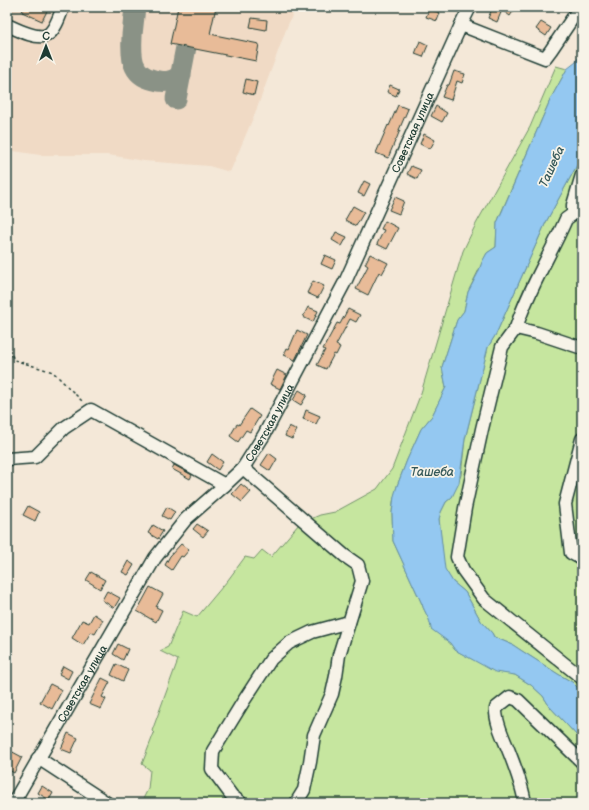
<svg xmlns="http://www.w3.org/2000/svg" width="589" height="810" viewBox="0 0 589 810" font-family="'Balsamiq Sans',sans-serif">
  <rect width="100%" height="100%" fill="#f4e8d8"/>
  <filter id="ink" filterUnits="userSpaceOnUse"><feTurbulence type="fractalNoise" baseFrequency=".025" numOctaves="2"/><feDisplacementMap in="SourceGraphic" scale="8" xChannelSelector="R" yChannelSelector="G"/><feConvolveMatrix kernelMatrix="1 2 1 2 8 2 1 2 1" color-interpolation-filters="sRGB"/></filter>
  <g filter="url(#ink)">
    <polygon fill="#f0dac5" points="7,7 296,7 287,27 256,111 230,172 209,166 144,161 115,156 106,155 40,155 7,150"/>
    <g fill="#c6e69f" stroke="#72926a">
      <path d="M556,66L567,69L551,98L501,213L497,223L496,247L487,253L468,292L464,311L457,320L442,367L446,387L432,416L421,429L407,460L397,486L393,502L392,513L393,541L422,604C425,614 430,618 432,629L450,643L455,650L470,658L507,673L515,675L531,685L543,696L550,707L582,741V803H141L148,789L150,770L142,764L154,733L152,731L178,660L160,651L168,647L183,611L197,617L228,580L245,557L254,559L262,550L271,557L299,524L320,515L335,512L377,489L392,469L421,393L463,251L476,224L530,127Z"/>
      <polygon points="582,156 582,692 572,682 558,674 522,651 513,645 494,637 492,633 481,621 465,592 453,582 444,569 439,519 441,512 446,502 452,497 461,475 465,439 488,347 496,334 546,222"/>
    </g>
    <path fill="#94c8f1" stroke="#6590a5" d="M582,51V156L546,222L496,334L488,347L465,439L459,483L452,497L446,502L441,512L439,519L445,569L453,582L465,592L481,621L492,633L494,637L513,645L522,651L558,674L572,682L582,692V741L550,707L543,696L531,685L515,675L495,672L455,650L450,643L431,629C430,617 425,614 422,604L393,541L392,513L394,496L397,486L407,460L421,429L432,416L446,387L442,367L457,320L464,311L468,292L478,273L482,262L487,253L496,247L497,223L551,98L567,69L576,62Z"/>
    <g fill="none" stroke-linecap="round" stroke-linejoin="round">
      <g stroke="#8a9286" stroke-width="21">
        <path d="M135,7C134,16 133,26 132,35C131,55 130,75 154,80C164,83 172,82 181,75"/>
        <polyline points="176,99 186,47"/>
      </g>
    </g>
    <g fill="#e8bb98" stroke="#1f3d34">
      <polygon points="24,7 49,7 42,21 22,12"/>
      <polygon points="178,7 216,7 210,34 259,44 256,61 170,44"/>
      <polygon points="493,7 516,7 510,16 502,10 497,22 488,18"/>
      <polygon points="429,9 440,13 437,21 426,17"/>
      <polygon points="252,18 267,20 266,30 250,27"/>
      <polygon points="541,22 551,28 546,36 536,29"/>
      <polygon points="420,41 428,45 423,57 415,54"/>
      <polygon points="454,71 465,74 462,83 457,81 451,100 442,97 447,85 449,85"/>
      <polygon points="246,79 257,82 254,95 243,92"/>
      <polygon points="390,85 399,89 396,96 387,92"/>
      <polygon points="398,105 408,109 399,130 400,130 396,140 396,139 388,158 376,153 388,125 389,126"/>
      <polygon points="436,106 447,113 442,122 431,116"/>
      <polygon points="424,134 435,140 430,149 420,144"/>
      <polygon points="411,166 421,170 417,179 407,174"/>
      <polygon points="364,181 370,184 364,196 358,193"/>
      <polygon points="395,197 404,201 399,214 389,210"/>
      <polygon points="353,206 364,212 356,226 345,220"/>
      <polygon points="385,221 398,228 387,249 377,244 384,230 381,229"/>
      <polygon points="336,232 347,237 342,246 332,240"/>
      <polygon points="370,254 388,263 382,274 379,272 368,295 356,289 368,266 365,264"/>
      <polygon points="325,255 336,260 332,269 321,264"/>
      <polygon points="313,281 324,286 318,298 307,293"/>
      <polygon points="308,307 318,311 313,322 303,317"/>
      <polygon points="348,309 360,315 356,322 350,319 336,345 340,347 336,355 334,354 326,369 317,365 325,350 323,349 337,323 340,324"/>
      <polygon points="297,330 307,335 295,360 284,355 287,348 289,349"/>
      <polygon points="277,370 287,375 280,389 270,384"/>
      <polygon points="299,390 307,395 301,405 293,400"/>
      <polygon points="250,409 260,416 250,432 246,430 238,442 230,436 237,424 239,425"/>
      <polygon points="306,410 320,416 316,424 303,419"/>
      <polygon points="289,426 297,430 292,439 285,436"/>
      <polygon points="269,453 277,459 270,471 261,465"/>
      <polygon points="212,454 223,462 218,470 207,462"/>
      <polygon points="174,465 192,475 190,479 172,469"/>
      <polygon points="241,484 251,492 242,502 232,494"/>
      <polygon points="28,506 39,512 35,521 23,515"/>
      <polygon points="167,507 175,512 170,520 162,516"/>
      <polygon points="197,524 208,531 203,537 193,529"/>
      <polygon points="153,525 163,531 158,539 148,533"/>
      <polygon points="181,544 189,550 183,557 181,556 172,570 165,565 170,556"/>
      <polygon points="128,561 134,565 128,575 122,572"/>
      <polygon points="91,572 105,580 100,589 86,580"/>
      <polygon points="150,587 163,594 156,607 162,610 156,622 137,611"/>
      <polygon points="107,591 120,598 114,608 102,600"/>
      <polygon points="94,614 103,620 95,634 91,632 83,645 72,638 82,620 89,623"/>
      <polygon points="118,644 128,649 123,660 113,654"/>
      <polygon points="116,664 128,670 123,681 111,675"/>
      <polygon points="63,666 72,671 68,679 59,674"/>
      <polygon points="102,678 110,682 102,697 106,699 101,709 89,704"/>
      <polygon points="50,684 62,690 52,709 40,702"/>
      <polygon points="68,733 78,738 71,753 61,749"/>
      <polygon points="7,749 22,757 14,773 7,769"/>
      <polygon points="42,786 53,793 49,800 38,793"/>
    </g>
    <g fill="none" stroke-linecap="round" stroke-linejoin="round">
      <defs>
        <g id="minor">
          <path d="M7,25C16,29 37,40 47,35C55,31 60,15 63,7"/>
          <polyline points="461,25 545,58 551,50 580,7"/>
          <path d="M516,328C528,290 550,256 566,219L573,214V205L582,175"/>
          <polyline points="582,348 537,333 516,328 502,347 482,429 465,508 457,557 463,570 484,599 582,678"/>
          <polyline points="582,439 565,504 571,553 582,559"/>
          <polyline points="7,459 35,457 64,428 91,410 225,485"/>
          <polyline points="243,468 345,556 358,565 362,581 339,655 336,676 332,694 314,735 310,762 304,790 296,803"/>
          <polyline points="38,758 107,803"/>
          <path id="s1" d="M13,803L155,558L186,519L225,485L243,468L264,435L346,280L461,25L470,7"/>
          <polyline points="241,803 232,796 212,769 213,751 243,702 271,659 289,643 312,632 349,622"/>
          <path d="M525,803C522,784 515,767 508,749C503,737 495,721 496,708L510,697L518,700L582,762"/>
        </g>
      </defs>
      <use href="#minor" stroke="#1f3d34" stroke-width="15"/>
      <polyline stroke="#1f3d34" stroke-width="1.5" stroke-dasharray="3 3" stroke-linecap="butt" points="7,344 14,360 53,372 84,403"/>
      <use href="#minor" stroke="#f7f3e8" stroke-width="12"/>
    </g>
  </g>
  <g text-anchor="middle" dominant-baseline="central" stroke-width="3.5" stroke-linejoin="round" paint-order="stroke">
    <g font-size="11" fill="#1f3d34" stroke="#f7f3e8">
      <text stroke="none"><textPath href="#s1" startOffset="786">Советская улица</textPath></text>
      <text stroke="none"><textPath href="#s1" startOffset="462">Советская улица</textPath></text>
      <text stroke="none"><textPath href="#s1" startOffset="138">Советская улица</textPath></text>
    </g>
    <g font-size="12" font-style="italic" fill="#36595a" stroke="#f7f3e8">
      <text transform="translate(552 167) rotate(-65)">Ташеба</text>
      <text x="432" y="472">Ташеба</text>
    </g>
  </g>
  <rect width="589" height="810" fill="none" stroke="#f7f3e8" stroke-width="24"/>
  <rect x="12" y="12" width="565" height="786" fill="none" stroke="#1f3d34" stroke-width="1.5" filter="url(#ink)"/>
  <g transform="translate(46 46)" stroke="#f7f3e8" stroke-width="3" paint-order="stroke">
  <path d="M0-3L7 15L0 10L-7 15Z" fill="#1f3d34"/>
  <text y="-6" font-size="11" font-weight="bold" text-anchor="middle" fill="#1f3d34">С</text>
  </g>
</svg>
